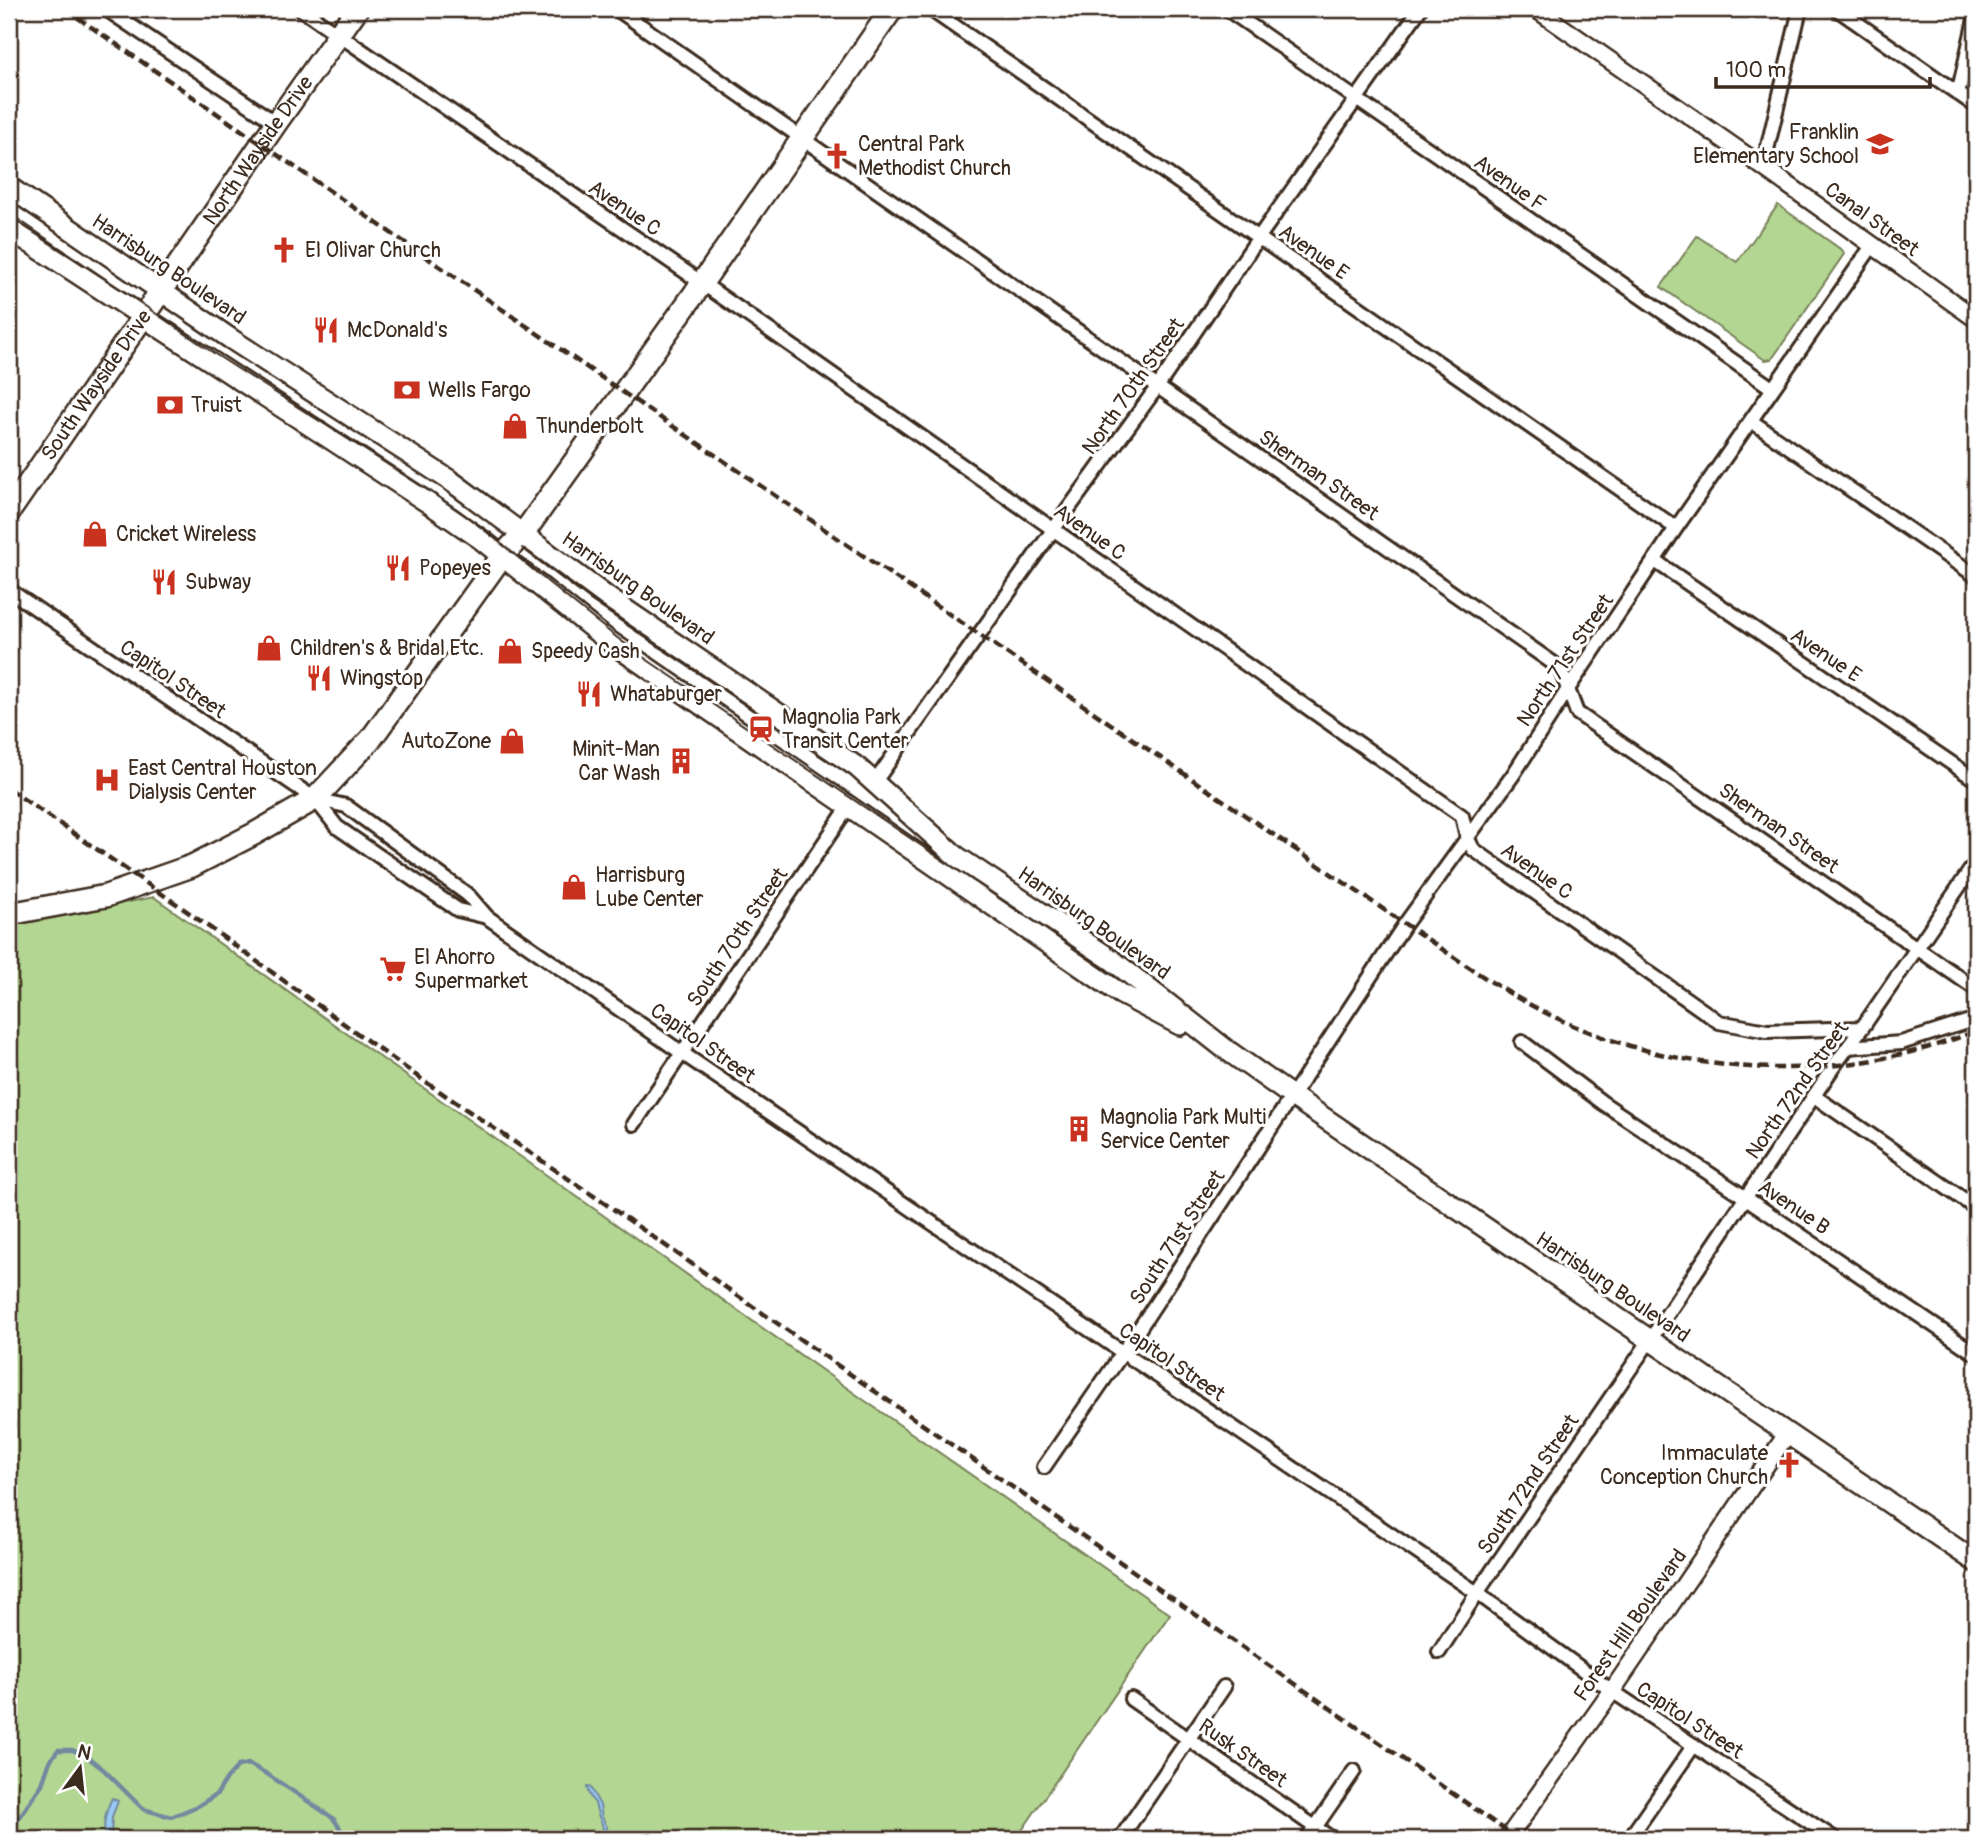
<svg xmlns="http://www.w3.org/2000/svg" width="1985" height="1848" viewBox="0 0 1985 1848" font-family="Pangolin,sans-serif">
	<style>
		.green { fill: #b3d792; stroke: #778058; stroke-width: 2 }
		.water { fill: #99c9f5; stroke: #73899f; stroke-width: 2 }
		.lines { fill: none; stroke-linecap: round; stroke-linejoin: round }
		.stream { stroke: #73899f; stroke-width: 4.5 }
		.minor-casing { stroke: #3b2a1e; stroke-width: 18 }
		.tertiary-casing { stroke: #3b2a1e; stroke-width: 21 }
		.secondary-casing { stroke: #3b2a1e; stroke-width: 24 }
		.primary-casing { stroke: #3b2a1e; stroke-width: 26 }
		.minor { stroke: #fff; stroke-width: 12 }
		.tertiary { stroke: #fff; stroke-width: 16 }
		.secondary { stroke: #fff; stroke-width: 19 }
		.primary { stroke: #fff; stroke-width: 21 }
		.tram { stroke: #3b2a1e; stroke-width: 2 }
		.rail { stroke: #3b2a1e; stroke-width: 4.5; stroke-dasharray: 10 5; stroke-linecap: butt }
		.labels { text-anchor: middle; stroke-width: 6; stroke-linejoin: round; paint-order: stroke }
		.poi-label { font-size: 21px; fill: #3b2a1e; stroke: #fff; text-anchor: start }
		.street-label { font-size: 21px; fill: #3b2a1e; stroke: #fff }
	</style>
	<rect width="100%" height="100%" fill="#fff"/>
	<filter id="ink" filterUnits="userSpaceOnUse"><feTurbulence type="fractalNoise" baseFrequency=".0143" numOctaves="2"/><feDisplacementMap in="SourceGraphic" scale="14" xChannelSelector="R" yChannelSelector="G"/><feConvolveMatrix kernelMatrix="1 2 1 2 8 2 1 2 1" color-interpolation-filters="sRGB"/></filter>
	<g filter="url(#ink)">
		<!-- green -->
		<path class="green" d="M1778 205 1843 251 1844 254 1772 359 1765 360 1661 287 1697 236 1737 262Z
			M154 897 864 1400 1170 1614 1016 1839H9V925Z"/>
		<!-- water -->
		<path class="water" d="M590 1787 600 1805 602 1817 607 1827V1837L611 1839H604C602 1833 604 1829 602 1824 598 1816 597 1811 595 1803 591 1799 588 1794 587 1787Z
			M112 1798 118 1801 112 1817 111 1839H105C103 1823 105 1812 112 1798Z"/>
		<g class="lines">
			<!-- stream -->
			<path class="stream" d="M9 1833 42 1784 50 1761 58 1750H72L85 1755 104 1770 143 1809 171 1817 198 1806 217 1794 227 1778 238 1766 249 1764 267 1774 333 1818 347 1839"/>
			<!-- minor casing -->
			<g class="minor-casing">
				<path id="minor" d="M106 9 276 123
					M301 9 702 283 1462 816 1467 837 1473 849 1719 1022 1767 1031 1862 1028
					M617 9 1560 668 1577 713 1976 989
					M930 9 1676 528
					M1227 9 1772 388
					M1837 9 1976 106
					M1958 94 1976 15
					M1763 167 1800 9
					M1751 421 1976 576
					M1655 561 1976 780
					M9 590 315 799 337 827 376 854 458 910 487 917
					M874 783 1053 530 1158 386 1259 237 1420 9
					M315 799 346 806 468 895 487 917 682 1053 1477 1593 1612 1691 1835 1839
					M1522 1042 1603 1103 1746 1198 1976 1354
					M1848 1047 1901 1043 1976 1019
					M1814 1096 1976 1208
					M634 1124 849 806
					M1044 1467 1139 1329 1405 924 1513 775 1568 689 1676 528 1872 246
					M1439 1652 1477 1593 1650 1340 1834 1066 1862 1028 1976 862
					M1131 1699 1332 1839
					M1120 1839 1224 1687
					M1307 1839 1354 1771
					M1629 1839 1694 1745"/>
			</g>
			<!-- tertiary casing -->
			<g class="tertiary-casing">
				<path id="tertiary" d="M1536 9 1763 167 1976 319
					M1507 1839 1612 1691 1787 1434"/>
			</g>
			<!-- secondary casing -->
			<g class="secondary-casing">
				<path id="secondary" d="M9 187 231 339 451 481 607 597 857 767 956 856 1112 960 1224 1048 1292 1096 1976 1562
					M9 229 427 502 482 540 606 639 1121 994 1180 1025"/>
			</g>
			<!-- primary casing -->
			<g class="primary-casing">
				<g id="primary">
					<path id="s1" d="M9 512 276 123 357 9"/>
					<path d="M9 914 106 896 192 866 254 834 315 799 371 739 502 556 523 534 702 283 892 9"/>
				</g>
			</g>
			<!-- minor -->
			<use href="#minor" class="minor"/>
			<!-- tertiary -->
			<use href="#tertiary" class="tertiary"/>
			<!-- secondary -->
			<use href="#secondary" class="secondary"/>
			<!-- primary -->
			<use href="#primary" class="primary"/>
			<!-- tram -->
			<path class="tram" d="M9 213 218 356 457 509C520 556 579 611 643 657L1025 916
				M522 548 590 600 826 760"/>
			<!-- rail -->
			<path class="rail" d="M65 9 624 393 1405 924C1449 953 1493 986 1540 1010 1676 1079 1835 1087 1976 1031
				M9 789 181 907 414 1074 613 1209 1518 1839"/>
		</g>
	</g>
	<!-- icons -->
	<defs>
		<g id="school-bare" transform="scale(2.1)"><path d="M0-5L7-2L0 1L-7-2ZM-4 1L0 2.5L4 1V4Q0 6-4 4Z" fill="#c8321e" stroke="#fff" stroke-width="2.5" paint-order="stroke"/></g>
		<g id="church-bare" transform="scale(2.1)"><path d="M-1.2-6h2.4v3.5h3.3v2.4h-3.3V6h-2.4V-.1h-3.3v-2.4h3.3Z" fill="#c8321e" stroke="#fff" stroke-width="2.5" paint-order="stroke"/></g>
		<g id="restaurant-bare" transform="scale(2.1)"><path d="M-5-6h1v4h1v-4h1v4h1v-4h1v5L-1.5 .5V6h-2V.5L-5-1ZM5-6V6H3V1.5H1.5Q1.5-4 5-6Z" fill="#c8321e" stroke="#fff" stroke-width="2.5" paint-order="stroke"/></g>
		<g id="bank-bare" transform="scale(2.1)"><path d="M-6-4H6V4H-6ZM0-2.3a2.3 2.3 0 1 0 0 4.6a2.3 2.3 0 1 0 0-4.6Z" fill="#c8321e" stroke="#fff" stroke-width="2.5" paint-order="stroke"/></g>
		<g id="shop-bare" transform="scale(2.1)"><path d="M-5-2.5h2.3a2.7 3.5 0 0 1 5.4 0H5L5.5 6h-11ZM-1.5-2.5h3a1.5 2.3 0 0 0-3 0Z" fill="#c8321e" stroke="#fff" stroke-width="2.5" paint-order="stroke"/></g>
		<g id="station-bare" transform="scale(2.1)"><path d="M-3-6H3Q5-6 5-4V2Q5 4 3 4L4.5 6H3L1.5 4h-3L-3 6H-4.5L-3 4Q-5 4-5 2V-4Q-5-6-3-6ZM-3.5-4v3h7v-3ZM-3.5 1v1.5H-2V1ZM2 1v1.5H3.5V1Z" fill="#c8321e" stroke="#fff" stroke-width="2.5" paint-order="stroke"/></g>
		<g id="building-bare" transform="scale(2.1)"><path d="M-4-6H4V6H1V3H-1V6H-4ZM-2.5-4.3h1.7v1.8h-1.7ZM.8-4.3h1.7v1.8H.8ZM-2.5-1h1.7V.8h-1.7ZM.8-1h1.7V.8H.8Z" fill="#c8321e" stroke="#fff" stroke-width="2.5" paint-order="stroke"/></g>
		<g id="hospital-bare" transform="scale(2.1)"><path d="M-5-5h3v3.5h4V-5h3V5h-3V1.5h-4V5h-3Z" fill="#c8321e" stroke="#fff" stroke-width="2.5" paint-order="stroke"/></g>
		<g id="supermarket-bare" transform="scale(2.1)"><path d="M-6-5.5h2.5l.6 2H6L4.5 2H-2.5L-4.4-4H-6ZM-1.5 3.2a1.3 1.3 0 1 0 .1 0ZM3 3.2a1.3 1.3 0 1 0 .1 0Z" fill="#c8321e" stroke="#fff" stroke-width="2.5" paint-order="stroke"/></g>
	</defs>
	<g fill-rule="evenodd">
		<use href="#school-bare" x="1880" y="144"/>
		<use href="#church-bare" x="837" y="156"/>
		<use href="#church-bare" x="284" y="250"/>
		<use href="#restaurant-bare" x="326" y="330"/>
		<use href="#bank-bare" x="407" y="390"/>
		<use href="#bank-bare" x="170" y="405"/>
		<use href="#shop-bare" x="515" y="426"/>
		<use href="#shop-bare" x="95" y="534"/>
		<use href="#restaurant-bare" x="398" y="568"/>
		<use href="#restaurant-bare" x="164" y="582"/>
		<use href="#shop-bare" x="269" y="648"/>
		<use href="#shop-bare" x="510" y="651"/>
		<use href="#restaurant-bare" x="319" y="678"/>
		<use href="#restaurant-bare" x="589" y="694"/>
		<use href="#station-bare" x="761" y="729"/>
		<use href="#shop-bare" x="512" y="741"/>
		<use href="#building-bare" x="681" y="761"/>
		<use href="#hospital-bare" x="107" y="780"/>
		<use href="#shop-bare" x="574" y="887"/>
		<use href="#supermarket-bare" x="393" y="969"/>
		<use href="#building-bare" x="1079" y="1129"/>
		<use href="#church-bare" x="1789" y="1465"/>
	</g>
	<g class="labels">
		<!-- poi labels -->
		<g class="poi-label">
			<text x="1859" y="139" text-anchor="end">Franklin<tspan x="1859" dy="24">Elementary School</tspan></text>
			<text x="858" y="151">Central Park<tspan x="858" dy="24">Methodist Church</tspan></text>
			<text x="305" y="257">El Olivar Church</text>
			<text x="347" y="337">McDonald's</text>
			<text x="428" y="397">Wells Fargo</text>
			<text x="191" y="412">Truist</text>
			<text x="536" y="433">Thunderbolt</text>
			<text x="116" y="541">Cricket Wireless</text>
			<text x="419" y="575">Popeyes</text>
			<text x="185" y="589">Subway</text>
			<text x="290" y="655">Children's &amp; Bridal Etc.</text>
			<text x="531" y="658">Speedy Cash</text>
			<text x="340" y="685">Wingstop</text>
			<text x="610" y="701">Whataburger</text>
			<text x="782" y="724">Magnolia Park<tspan x="782" dy="24">Transit Center</tspan></text>
			<text x="491" y="748" text-anchor="end">AutoZone</text>
			<text x="660" y="756" text-anchor="end">Minit-Man<tspan x="660" dy="24">Car Wash</tspan></text>
			<text x="128" y="775">East Central Houston<tspan x="128" dy="24">Dialysis Center</tspan></text>
			<text x="595" y="882">Harrisburg<tspan x="595" dy="24">Lube Center</tspan></text>
			<text x="414" y="964">El Ahorro<tspan x="414" dy="24">Supermarket</tspan></text>
			<text x="1100" y="1124">Magnolia Park Multi<tspan x="1100" dy="24">Service Center</tspan></text>
			<text x="1768" y="1460" text-anchor="end">Immaculate<tspan x="1768" dy="24">Conception Church</tspan></text>
		</g>
		<!-- street labels -->
		<g class="street-label">
			<text dy="7" stroke="none"><textPath href="#s1" startOffset="439">North Wayside Drive</textPath></text>
			<text transform="translate(1510 183) rotate(35)" y="7">Avenue F</text>
			<text transform="translate(625 208) rotate(34)" y="7">Avenue C</text>
			<text transform="translate(1872 219) rotate(36)" y="7">Canal Street</text>
			<text transform="translate(1314 252) rotate(35)" y="7">Avenue E</text>
			<text transform="translate(169 269) rotate(34)" y="7">Harrisburg Boulevard</text>
			<text dy="7" stroke="none"><textPath href="#s1" startOffset="154">South Wayside Drive</textPath></text>
			<text transform="translate(1133 386) rotate(-55)" y="7">North 70th Street</text>
			<text transform="translate(1319 475) rotate(35)" y="7">Sherman Street</text>
			<text transform="translate(1090 532) rotate(35)" y="7">Avenue C</text>
			<text transform="translate(638 588) rotate(35)" y="7">Harrisburg Boulevard</text>
			<text transform="translate(1826 655) rotate(34)" y="7">Avenue E</text>
			<text transform="translate(1565 660) rotate(-56)" y="7">North 71st Street</text>
			<text transform="translate(173 679) rotate(34)" y="7">Capitol Street</text>
			<text transform="translate(1779 828) rotate(35)" y="7">Sherman Street</text>
			<text transform="translate(1537 871) rotate(35)" y="7">Avenue C</text>
			<text transform="translate(1094 923) rotate(35)" y="7">Harrisburg Boulevard</text>
			<text transform="translate(737 937) rotate(-56)" y="7">South 70th Street</text>
			<text transform="translate(703 1043) rotate(35)" y="7">Capitol Street</text>
			<text transform="translate(1797 1090) rotate(-55)" y="7">North 72nd Street</text>
			<text transform="translate(1794 1207) rotate(34)" y="7">Avenue B</text>
			<text transform="translate(1177 1237) rotate(-57)" y="7">South 71st Street</text>
			<text transform="translate(1613 1287) rotate(34)" y="7">Harrisburg Boulevard</text>
			<text transform="translate(1172 1362) rotate(34)" y="7">Capitol Street</text>
			<text transform="translate(1528 1484) rotate(-56)" y="7">South 72nd Street</text>
			<text transform="translate(1630 1625) rotate(-55)" y="7">Forest Hill Boulevard</text>
			<text transform="translate(1690 1720) rotate(33)" y="7">Capitol Street</text>
			<text transform="translate(1243 1753) rotate(35)" y="7">Rusk Street</text>
		</g>
	</g>
	<!-- margin -->
	<rect width="1985" height="1848" fill="none" stroke="#fff" stroke-width="35"/>
	<rect x="18" y="18" width="1950" height="1813" fill="none" stroke="#3b2a1e" stroke-width="2.5" filter="url(#ink)"/>
	<!-- north arrow -->
	<g transform="translate(80 1768) rotate(15)" stroke="#ffffff" stroke-width="5" paint-order="stroke">
	<path d="M0-5L12 26L0 18L-12 26Z" fill="#3b2a1e"/>
	<text y="-10" font-size="19" font-weight="bold" text-anchor="middle" fill="#3b2a1e">N</text>
	</g>
	<!-- scale -->
	<path d="M1716 77v10h214v-10" fill="none" stroke="#3b2a1e" stroke-width="3.5"/>
	<text x="1726" y="77" font-size="21" fill="#3b2a1e" stroke="#ffffff" stroke-width="5" paint-order="stroke">100 m</text>
</svg>
